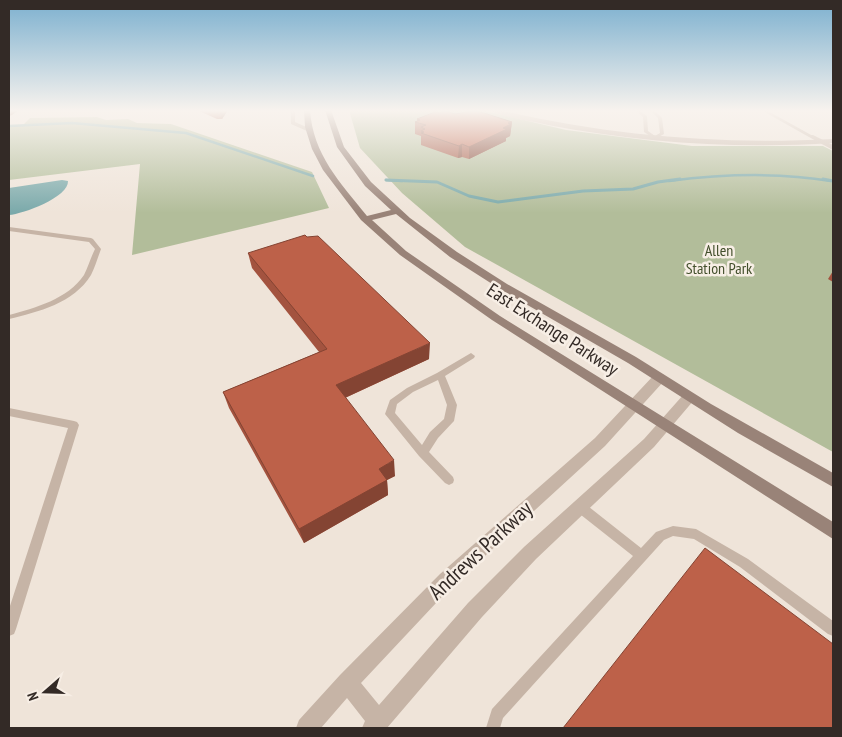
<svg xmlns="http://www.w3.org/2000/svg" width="842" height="737" viewBox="0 0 842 737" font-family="'PT Sans Narrow',sans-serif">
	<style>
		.green { fill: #b2bd9a }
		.water { fill: #7aa9aa }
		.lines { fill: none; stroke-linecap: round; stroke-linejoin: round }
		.stream-far1 { stroke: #7aa9aa; stroke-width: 2.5 }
		.stream { stroke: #7aa9aa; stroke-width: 3 }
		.service { fill: #c6b4a6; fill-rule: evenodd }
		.minor { fill: #c6b4a6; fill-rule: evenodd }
		.tertiary { fill: #c6b4a6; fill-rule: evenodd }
		.secondary { fill: #998378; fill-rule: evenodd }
		.wall { fill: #a3533f }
		.shaded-wall { fill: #844433 }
		.building { fill: #bd6149; stroke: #844433 }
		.labels { text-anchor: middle; stroke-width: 5; stroke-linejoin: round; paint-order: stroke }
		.far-park-label { font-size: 16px; fill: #434f2c; stroke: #f7eee5 }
		.street-label { font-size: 19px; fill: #332a26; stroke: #f7eee5 }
		.near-street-label { font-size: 22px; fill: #332a26; stroke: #f7eee5 }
	</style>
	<rect width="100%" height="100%" fill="#efe4d9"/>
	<!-- green -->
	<path class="green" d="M349 110H481L566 130 692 146H823L833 151V452L465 247 402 193 360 148Z
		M97 117 106 120 128 119 137 123 171 124 312 172 329 208 132 255 140 164 9 180V126H22L30 118Z"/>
	<!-- water -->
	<path class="water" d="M62 180 68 181C69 197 23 214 9 215V188Z"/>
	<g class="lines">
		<!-- stream-far1 -->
		<path class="stream-far1" d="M9 126 72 123 186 133 313 176
			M386 180 402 181
			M669 181C723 174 777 172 831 181"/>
		<!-- stream -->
		<path class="stream" d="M823 179 833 181
			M386 180 437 182 469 196 498 202 583 191 633 189 658 182 680 179"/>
		<!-- service -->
		<path class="service" d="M291 110H295V122L311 129V131H307L291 124Z
			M635 110H639L647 116 648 131 655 136 660 133 658 118 650 110H654L662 118 664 134 655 139 644 132 643 117Z
			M761 110H766L813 136 809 137Z
			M9 227 91 238 93 239 101 249C98 257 95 267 91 275 74 303 38 312 9 319V315C35 308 68 299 84 275 88 267 91 257 95 249L89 242 9 231Z
			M471 353 475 356 474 358 445 376 457 405 454 421 438 438 429 452 453 477 454 480 453 483 449 485 445 483 419 456 385 414 390 400 407 388 437 373ZM438 380 447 405 444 419 430 432 422 445 395 413 397 404 413 392Z
			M9 408 74 421 77 422 79 425 16 629 14 634 9 636V609L68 428 9 416Z
			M580 502 584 503 641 548 656 532 673 526 696 529 748 559 833 621V636L828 634 740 567 694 539 673 536 664 540 503 718 500 728H486L492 709 633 556 576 511 574 507 576 503Z"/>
		<!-- minor -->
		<path class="minor" d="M809 135H813L833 145V150L809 137Z"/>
		<!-- tertiary -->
		<path class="tertiary" d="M489 110H499C609 136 720 145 833 139V143C737 149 642 143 548 125 532 121 503 118 489 110Z
			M659 373 664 375 665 378 664 381 605 446 452 586 361 683 379 705 468 603 524 547 644 439 684 394H694L696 397 694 400 654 447 536 559 482 617 387 728H362L365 721 347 698 321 728H296L299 720 340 675 440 574 595 438 654 375Z"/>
		<!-- secondary -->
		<path class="secondary" d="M304 110H310C313 155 340 182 367 216L391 210 365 186 337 147 325 110H331L344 147 371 182 410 218 457 252 507 284 636 357 711 404 833 473V487L738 433 628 363 500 289 450 257 396 214 372 220 406 251 500 316 833 522V539L492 320 400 255 361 220 323 170 312 149 305 127Z"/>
	</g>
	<!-- wall -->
	<path class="wall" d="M197 110H228L222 119H217Z
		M440 113 455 114 512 122 510 136 506 138V141L469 159 462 157 458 158 421 145V136L415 134V122H417V119Z
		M248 253 429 359 345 398 395 476 387 480 388 495 304 543 229 408 223 392 319 352 252 268Z
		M833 271V282L828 279Z"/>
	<!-- shaded-wall -->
	<path class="shaded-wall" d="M9 110H19L12 115 9 116Z
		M219 110H228L222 119Z
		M512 122 510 136 506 138V141L469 159V147Z
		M462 144V157L458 158 459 146Z
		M430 343 429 359 338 401 336 385Z
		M394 460 395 476 387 480 388 495 304 543 299 529 379 469Z"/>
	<!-- building -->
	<path class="building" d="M445 111 455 114 474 111 484 113 512 122 508 123 511 124 503 128 507 129 469 147 462 144 459 146 421 133 424 132 421 131 425 129 421 127 426 125 415 122 420 120 417 119 435 112 440 113Z
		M305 235 307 237 318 236 430 343 336 385 394 460 379 469 387 480 299 529 223 392 327 349 248 253Z
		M705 548 833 644V728H563Z"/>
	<!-- sky -->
	<linearGradient id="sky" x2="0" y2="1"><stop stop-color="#7cb0cf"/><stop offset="0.52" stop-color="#f8f3ee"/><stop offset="1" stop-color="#f8f3ee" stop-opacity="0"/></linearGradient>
	<rect width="842" height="213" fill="url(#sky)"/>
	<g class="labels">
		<!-- far-park labels -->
		<g class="far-park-label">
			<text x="719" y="256">Allen<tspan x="719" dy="18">Station Park</tspan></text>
		</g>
		<!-- street labels -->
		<g class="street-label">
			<text transform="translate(553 329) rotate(33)" y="7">East Exchange Parkway</text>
		</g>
		<!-- near-street labels -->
		<g class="near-street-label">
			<text transform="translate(480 550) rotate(-43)" y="8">Andrews Parkway</text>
		</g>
	</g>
	<!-- border -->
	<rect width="842" height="737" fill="none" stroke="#332a26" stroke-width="20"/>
	<!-- north arrow -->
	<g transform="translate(45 692) rotate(250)" stroke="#f7eee5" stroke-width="4" paint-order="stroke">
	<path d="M0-4L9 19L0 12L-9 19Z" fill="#332a26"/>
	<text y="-8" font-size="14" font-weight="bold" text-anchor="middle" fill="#332a26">N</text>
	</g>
</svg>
